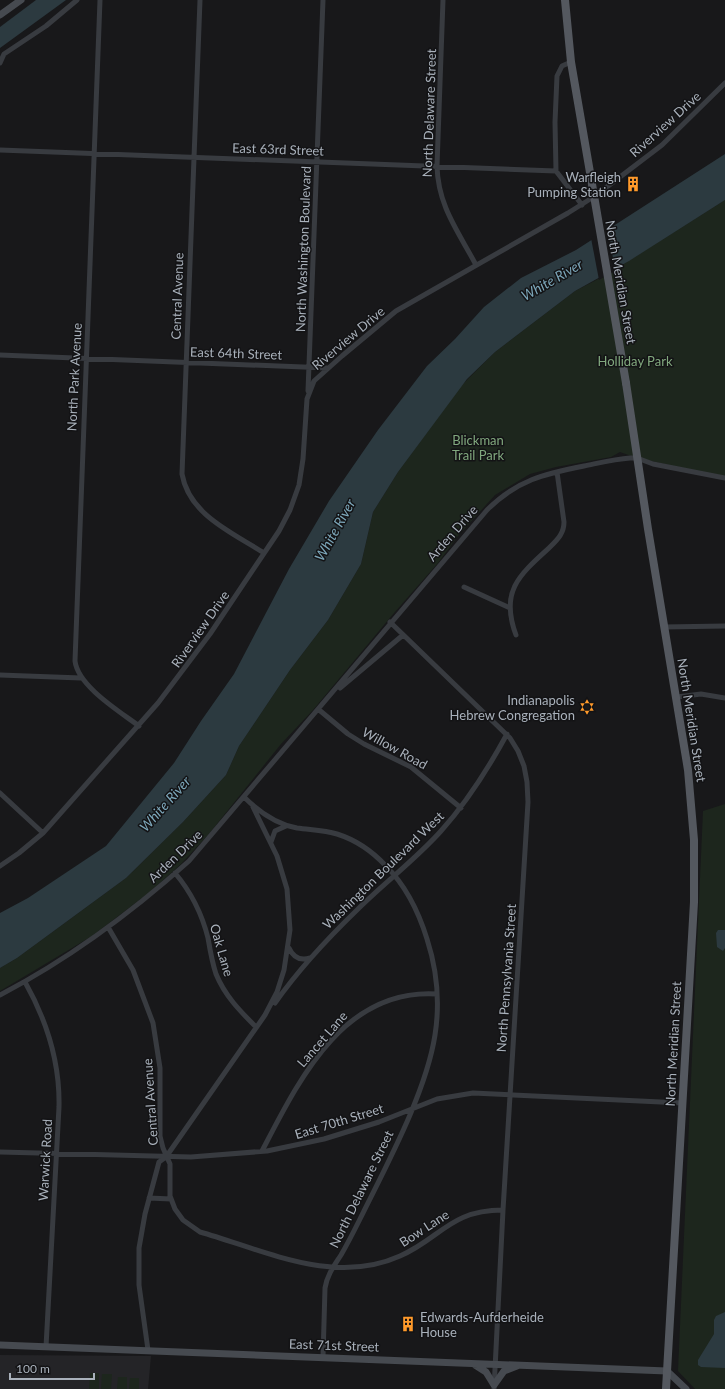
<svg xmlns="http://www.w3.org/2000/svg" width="725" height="1389" viewBox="0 0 725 1389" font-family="Lato,sans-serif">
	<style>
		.built { fill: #242427 }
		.green { fill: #1d261d }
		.water { fill: #2c3a40 }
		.pier { fill: #18181a }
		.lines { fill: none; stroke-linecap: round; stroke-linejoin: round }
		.street { stroke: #383b40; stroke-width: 5 }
		.secondary { stroke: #464a50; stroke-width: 7 }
		.primary { stroke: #54585f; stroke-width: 8 }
		.primary-bridge { stroke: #54585f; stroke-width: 8 }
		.labels { text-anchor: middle; stroke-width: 3; stroke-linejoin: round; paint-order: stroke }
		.street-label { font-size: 13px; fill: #a9b1bb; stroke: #131315 }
		.poi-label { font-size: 13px; fill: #a9b1bb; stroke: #131315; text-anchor: end }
		.park-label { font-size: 13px; fill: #81a87e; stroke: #131315 }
		.water-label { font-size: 14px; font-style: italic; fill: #7ca6b9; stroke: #131315 }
	</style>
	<rect width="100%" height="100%" fill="#18181a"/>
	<!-- built -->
	<path class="built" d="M0 1355 151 1356 148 1389H0Z"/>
	<!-- green -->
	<path class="green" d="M725 200V477L637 458 620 452 611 457 556 467 530 474 495 495 458 536 438 563 394 613 313 710 281 744 208 835 181 864 150 892 92 936 0 991V968L17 958 126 878 183 822 226 775 239 746 290 670 328 620 361 564 373 512 398 472 460 387 495 352 575 291 606 275Z
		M725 804V1389H695L678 1371 703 811Z
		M90 1373H99V1389H89Z
		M102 1374H112L111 1389H101Z
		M118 1377H127V1389H117Z
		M130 1378H139V1389H129Z"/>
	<!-- water -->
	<path class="water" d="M36 0H66L0 48V27Z
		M725 154V200L629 261 575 291 495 352 467 379 398 472 373 512 361 564 328 620 290 670 239 746 226 775 183 822 126 878 17 958 0 968V913L28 898 106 846 174 763 201 721 234 674 289 569 329 501 378 430 427 366 455 339 484 307 521 278 576 250Z
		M718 930H725V948L723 951 717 947 716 933Z
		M725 1312V1368L701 1367 698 1365V1360L714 1334V1320L716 1316Z"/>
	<!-- pier -->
	<path class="pier" d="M608 227 615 271 599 280 591 238Z"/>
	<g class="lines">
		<!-- street -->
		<path class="street" d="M100 0 75 661C78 686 119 711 139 726
			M200 0 182 474C189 515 233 533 264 553
			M443 0 437 166C438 206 458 231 476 265
			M571 62 562 66 557 76 555 122 556 171 582 205
			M0 63 4 54 46 26 77 0
			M0 150 556 171
			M0 355 328 368
			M308 391 323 0
			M464 587 510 608
			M390 622 510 738 518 751 524 766 527 782 528 802 503 1210 494 1389
			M664 627 725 626
			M516 635C500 592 518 576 549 548 557 540 564 534 564 522L557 472
			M0 675 81 678
			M340 688 403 635
			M677 697 701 694 725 698
			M318 709 348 734 364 744 411 767 461 808
			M0 793 43 833
			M244 797C259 812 276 824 297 828 311 830 324 830 337 834 356 840 373 852 386 866 406 886 419 913 427 939 437 970 440 1003 435 1035 426 1093 386 1166 360 1219 354 1231 348 1243 341 1255 334 1266 327 1275 325 1288L323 1357
			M271 842 275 831 286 826
			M0 866 19 853 43 833 158 703 210 634 279 531 290 510 299 485 303 459 307 399 314 381 342 356 396 311 568 213 595 196 662 145 725 83
			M175 873C191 892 202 914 208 938 210 950 212 962 216 974 225 996 240 1011 256 1027
			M108 927 133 970 153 1023 160 1068V1136L163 1148 170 1164V1196L175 1209 183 1220 200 1232C264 1250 334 1286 400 1256 441 1238 450 1210 503 1210
			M289 948C293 957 300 961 310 958
			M25 982C47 1021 60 1061 59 1107L46 1347
			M0 995C69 959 131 913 189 861L487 510C517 480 544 474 584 466 599 463 615 459 630 458H637L653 464 725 478
			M275 1003C299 969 327 939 357 910 384 883 415 860 441 831 467 802 488 769 507 734
			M262 1151C299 1080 343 988 437 994
			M0 1152 191 1157 267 1151 324 1139 379 1122 437 1099 473 1093 682 1103
			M149 1198 171 1199
			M148 1350 139 1285V1248L145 1214 159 1162 166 1157 265 1015 277 992 284 970 290 930 287 889 277 856 253 807"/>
		<!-- secondary -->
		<path class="secondary" d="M0 15 21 0
			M0 1345 667 1371 686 1389
			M475 1365 486 1372 494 1385 504 1371 517 1366"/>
		<!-- primary -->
		<path class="primary" d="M565 0 571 62 592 184
			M626 383 648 529 688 770 694 840V902L666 1389"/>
		<!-- primary-bridge -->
		<path class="primary-bridge" d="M592 184 626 383"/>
	</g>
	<!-- icons -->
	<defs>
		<g id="building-bare" transform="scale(1.2)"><path d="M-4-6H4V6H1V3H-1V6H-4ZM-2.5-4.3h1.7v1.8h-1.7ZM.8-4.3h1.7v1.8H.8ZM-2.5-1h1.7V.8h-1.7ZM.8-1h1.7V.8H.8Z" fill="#ff9a2b" stroke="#131315" stroke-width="2.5" paint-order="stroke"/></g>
		<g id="synagogue-bare" transform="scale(1.2)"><path d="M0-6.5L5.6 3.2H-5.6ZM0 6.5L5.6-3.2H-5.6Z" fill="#ff9a2b" stroke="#131315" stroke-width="2.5" paint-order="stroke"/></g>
	</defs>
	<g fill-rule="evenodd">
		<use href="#building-bare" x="633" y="184"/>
		<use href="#synagogue-bare" x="587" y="707"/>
		<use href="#building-bare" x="408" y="1324"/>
	</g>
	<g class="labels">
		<!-- street labels -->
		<g class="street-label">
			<text transform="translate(429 113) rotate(-88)" y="5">North Delaware Street</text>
			<text transform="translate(665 124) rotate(-42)" y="5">Riverview Drive</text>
			<text transform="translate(278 149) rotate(2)" y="5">East 63rd Street</text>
			<text transform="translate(303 249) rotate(-88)" y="5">North Washington Boulevard</text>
			<text transform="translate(621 282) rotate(80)" y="5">North Meridian Street</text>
			<text transform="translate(177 296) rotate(-88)" y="5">Central Avenue</text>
			<text transform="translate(348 338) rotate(-40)" y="5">Riverview Drive</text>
			<text transform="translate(236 353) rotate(2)" y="5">East 64th Street</text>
			<text transform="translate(74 377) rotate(-87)" y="5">North Park Avenue</text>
			<text transform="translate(452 533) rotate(-49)" y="5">Arden Drive</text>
			<text transform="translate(200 629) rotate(-55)" y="5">Riverview Drive</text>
			<text transform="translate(692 720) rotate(81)" y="5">North Meridian Street</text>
			<text transform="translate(395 748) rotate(29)" y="5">Willow Road</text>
			<text transform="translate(175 856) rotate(-44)" y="5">Arden Drive</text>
			<text transform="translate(383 870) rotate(-44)" y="5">Washington Boulevard West</text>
			<text transform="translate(222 950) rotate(74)" y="5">Oak Lane</text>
			<text transform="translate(506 978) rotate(-86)" y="5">North Pennsylvania Street</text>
			<text transform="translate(322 1039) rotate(-49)" y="5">Lancet Lane</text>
			<text transform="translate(673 1044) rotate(-87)" y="5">North Meridian Street</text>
			<text transform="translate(150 1102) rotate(-94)" y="5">Central Avenue</text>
			<text transform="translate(339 1121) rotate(-17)" y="5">East 70th Street</text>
			<text transform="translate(45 1160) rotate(-87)" y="5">Warwick Road</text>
			<text transform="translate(361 1189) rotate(-64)" y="5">North Delaware Street</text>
			<text transform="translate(424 1228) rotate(-33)" y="5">Bow Lane</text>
			<text transform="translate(334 1345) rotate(2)" y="5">East 71st Street</text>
		</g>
		<!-- poi labels -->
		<g class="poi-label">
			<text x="621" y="182">Warfleigh<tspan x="621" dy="15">Pumping Station</tspan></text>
			<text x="575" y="705">Indianapolis<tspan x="575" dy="15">Hebrew Congregation</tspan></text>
			<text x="420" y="1322" text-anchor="start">Edwards-Aufderheide<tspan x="420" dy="15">House</tspan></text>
		</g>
		<!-- park labels -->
		<g class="park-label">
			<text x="635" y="366">Holliday Park</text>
			<text x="478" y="445">Blickman<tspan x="478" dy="15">Trail Park</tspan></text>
		</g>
		<!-- water labels -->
		<g class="water-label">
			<text transform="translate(552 280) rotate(-30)" y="5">White River</text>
			<text transform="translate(335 530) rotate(-61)" y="5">White River</text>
			<text transform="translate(165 804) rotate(-48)" y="5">White River</text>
		</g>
	</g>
	<!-- scale -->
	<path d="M10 1373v6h84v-6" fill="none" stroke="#a9b1bb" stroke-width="2"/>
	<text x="16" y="1373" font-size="12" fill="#a9b1bb" stroke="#131315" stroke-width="3" paint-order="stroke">100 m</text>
</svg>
